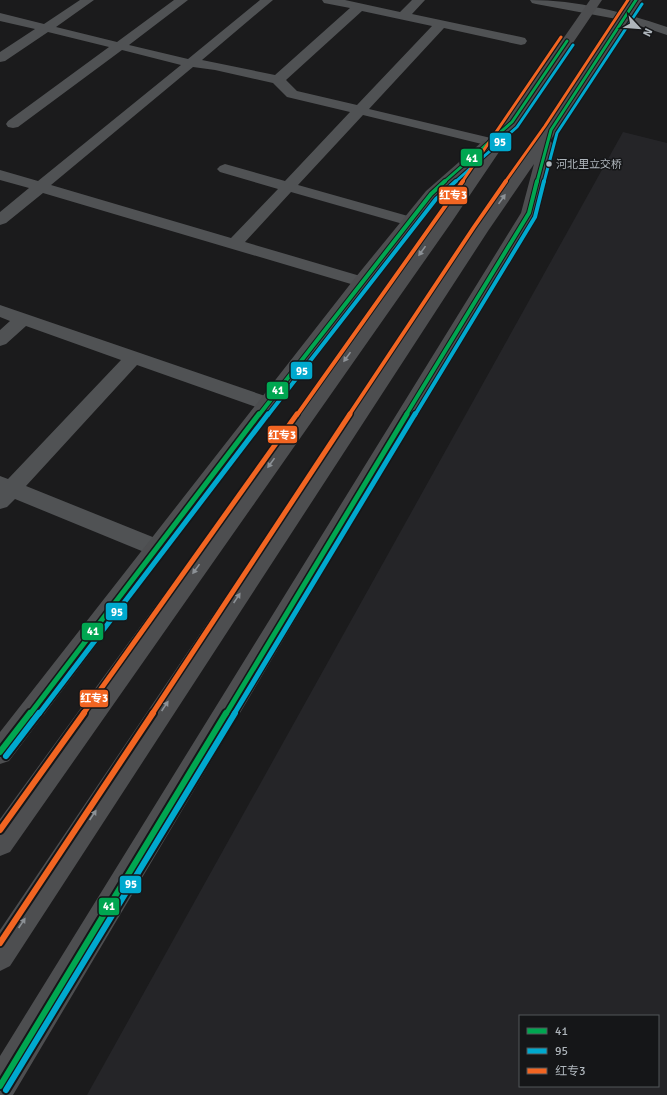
<svg xmlns="http://www.w3.org/2000/svg" width="667" height="1095" viewBox="0 0 667 1095" font-family="Signika,'Noto Sans SC',sans-serif">
	<style>
		.built { fill: #252528; fill-rule: evenodd }
		.lines { fill: none; stroke-linecap: round; stroke-linejoin: round }
		.minor { fill: #505254; fill-rule: evenodd }
		.major { fill: #4d4e50; fill-rule: evenodd }
		.bus-1-far3-casing { stroke: #151618; stroke-width: 5 }
		.bus-1-far2-casing { stroke: #151618; stroke-width: 6 }
		.bus-1-far1-casing { stroke: #151618; stroke-width: 8 }
		.bus-1-casing { stroke: #151618; stroke-width: 10 }
		.bus-2-far3-casing { stroke: #151618; stroke-width: 5 }
		.bus-2-far2-casing { stroke: #151618; stroke-width: 6 }
		.bus-2-far1-casing { stroke: #151618; stroke-width: 8 }
		.bus-2-casing { stroke: #151618; stroke-width: 10 }
		.bus-3-far3-casing { stroke: #151618; stroke-width: 5 }
		.bus-3-far2-casing { stroke: #151618; stroke-width: 6 }
		.bus-3-far1-casing { stroke: #151618; stroke-width: 8 }
		.bus-3-casing { stroke: #151618; stroke-width: 10 }
		.bus-1-far3 { stroke: #00a651; stroke-width: 3 }
		.bus-1-far2 { stroke: #00a651; stroke-width: 4 }
		.bus-1-far1 { stroke: #00a651; stroke-width: 5 }
		.bus-1 { stroke: #00a651; stroke-width: 6 }
		.bus-2-far3 { stroke: #00a9ce; stroke-width: 3 }
		.bus-2-far2 { stroke: #00a9ce; stroke-width: 4 }
		.bus-2-far1 { stroke: #00a9ce; stroke-width: 5 }
		.bus-2 { stroke: #00a9ce; stroke-width: 6 }
		.bus-3-far3 { stroke: #f26522; stroke-width: 3 }
		.bus-3-far2 { stroke: #f26522; stroke-width: 4 }
		.bus-3-far1 { stroke: #f26522; stroke-width: 5 }
		.bus-3 { stroke: #f26522; stroke-width: 6 }
		.oneway { fill: #8c9196 }
		.bus-dot { fill: #aeb5bb; stroke: #151618; stroke-width: 1.5 }
		.labels { text-anchor: middle; stroke-width: 3; stroke-linejoin: round; paint-order: stroke }
		.far-bus-label { font-size: 11px; fill: #aeb5bb; stroke: #151618; text-anchor: start }
		.line-badge { stroke: #151618; stroke-width: 1.5 }
		.badge-label { font-size: 11px; text-anchor: middle; font-weight: bold; fill: #fff }
	</style>
	<rect width="100%" height="100%" fill="#1b1b1c"/>
	<!-- built -->
	<path class="built" d="M623 132 667 143V1095H87ZM520 1016H658V1086H520Z"/>
	<g class="lines">
		<!-- minor -->
		<path class="minor" d="M80 0H94L56 27 117 42 174 0H188L129 45 188 59 260 0H273L202 60 275 75 350 8 324 3 322 0H345L400 12 412 0H425L412 14 521 37 525 38 527 41 525 44 521 45 444 28 369 109 495 139 497 142 495 145 490 146 363 115 298 185 415 218 417 221 415 224 409 226 403 224 291 192 245 242 367 278 370 282 367 286 361 287 43 193 6 223 0 225V212L29 188 0 180V170L38 181 181 65 122 50 18 127 13 128 8 127 6 124 8 121 109 47 48 32 5 61 0 62V52L35 29 0 21V13L44 24ZM362 11 432 26 357 105 297 91 286 80ZM193 67 215 70 273 83 287 97 350 112 285 181 225 164 220 166 217 169 220 172 278 189 231 238 51 185Z
			M530 0C577 0 623 12 667 27V35L622 20 536 4 532 3Z
			M0 305 274 399 277 404 274 409 267 411 137 365 26 486 165 542 168 548 165 554 157 557 149 554 15 499 7 507 0 509V476L8 479 121 360 26 326 6 344 0 346V330L10 321 0 317Z"/>
		<!-- major -->
		<path class="major" d="M590 0H602L451 223 10 852 0 856V819L439 217 479 160 436 197 367 286 9 761 0 764V732L355 278 426 191 483 141H492Z
			M630 0H642L550 141 554 145 537 213 13 1095H0V1056L521 213 534 164 488 231 10 966 0 971V930L472 231 545 129Z"/>
		<!-- bus-1-far3 casing -->
		<g class="bus-1-far3-casing">
			<path id="bus-1-far3" d="M444 182 512 122 567 41
				M537 182 551 130 636 0"/>
		</g>
		<!-- bus-1-far2 casing -->
		<g class="bus-1-far2-casing">
			<path id="bus-1-far2" d="M259 415 431 194 445 181
				M406 415 529 213 537 181"/>
		</g>
		<!-- bus-1-far1 casing -->
		<g class="bus-1-far1-casing">
			<path id="bus-1-far1" d="M30 714 259 414
				M226 714 407 414"/>
		</g>
		<!-- bus-1 casing -->
		<g class="bus-1-casing">
			<path id="bus-1" d="M0 752 30 713
				M0 1086 226 713"/>
		</g>
		<!-- bus-2-far3 casing -->
		<g class="bus-2-far3-casing">
			<path id="bus-2-far3" d="M455 182 517 127 573 45
				M544 182 557 133 642 4"/>
		</g>
		<!-- bus-2-far2 casing -->
		<g class="bus-2-far2-casing">
			<path id="bus-2-far2" d="M268 415 436 199 456 181
				M415 415 535 217 544 181"/>
		</g>
		<!-- bus-2-far1 casing -->
		<g class="bus-2-far1-casing">
			<path id="bus-2-far1" d="M39 714 268 414
				M234 714 415 414"/>
		</g>
		<!-- bus-2 casing -->
		<g class="bus-2-casing">
			<path id="bus-2" d="M6 756 39 713
				M6 1090 235 713"/>
		</g>
		<!-- bus-3-far3 casing -->
		<g class="bus-3-far3-casing">
			<path id="bus-3-far3" d="M462 182 561 37
				M505 182 545 126 628 0"/>
		</g>
		<!-- bus-3-far2 casing -->
		<g class="bus-3-far2-casing">
			<path id="bus-3-far2" d="M297 415 463 181
				M349 415 474 227 506 181"/>
		</g>
		<!-- bus-3-far1 casing -->
		<g class="bus-3-far1-casing">
			<path id="bus-3-far1" d="M83 714 297 414
				M152 714 350 414"/>
		</g>
		<!-- bus-3 casing -->
		<g class="bus-3-casing">
			<path id="bus-3" d="M0 830 84 713
				M0 943 153 713"/>
		</g>
		<!-- bus-1-far3 -->
		<use href="#bus-1-far3" class="bus-1-far3"/>
		<!-- bus-1-far2 -->
		<use href="#bus-1-far2" class="bus-1-far2"/>
		<!-- bus-1-far1 -->
		<use href="#bus-1-far1" class="bus-1-far1"/>
		<!-- bus-1 -->
		<use href="#bus-1" class="bus-1"/>
		<!-- bus-2-far3 -->
		<use href="#bus-2-far3" class="bus-2-far3"/>
		<!-- bus-2-far2 -->
		<use href="#bus-2-far2" class="bus-2-far2"/>
		<!-- bus-2-far1 -->
		<use href="#bus-2-far1" class="bus-2-far1"/>
		<!-- bus-2 -->
		<use href="#bus-2" class="bus-2"/>
		<!-- bus-3-far3 -->
		<use href="#bus-3-far3" class="bus-3-far3"/>
		<!-- bus-3-far2 -->
		<use href="#bus-3-far2" class="bus-3-far2"/>
		<!-- bus-3-far1 -->
		<use href="#bus-3-far1" class="bus-3-far1"/>
		<!-- bus-3 -->
		<use href="#bus-3" class="bus-3"/>
	</g>
	<!-- one-way arrows -->
	<defs><path id="oneway-solid" d="M-6-.8H1V-3.2L6.5 0L1 3.2V.8H-6Z"/></defs>
	<g class="oneway">
		<use href="#oneway-solid" transform="translate(502 199) rotate(-55)"/>
		<use href="#oneway-solid" transform="translate(422 251) rotate(126)"/>
		<use href="#oneway-solid" transform="translate(347 357) rotate(126)"/>
		<use href="#oneway-solid" transform="translate(271 463) rotate(126)"/>
		<use href="#oneway-solid" transform="translate(196 569) rotate(126)"/>
		<use href="#oneway-solid" transform="translate(237 598) rotate(-56)"/>
		<use href="#oneway-solid" transform="translate(165 706) rotate(-56)"/>
		<use href="#oneway-solid" transform="translate(93 815) rotate(-56)"/>
		<use href="#oneway-solid" transform="translate(22 923) rotate(-56)"/>
	</g>
	<!-- markers -->
	<circle class="bus-dot" cx="549" cy="164" r="3.5"/>
	<g class="labels">
		<!-- far-bus labels -->
		<g class="far-bus-label">
			<text x="556" y="168">河北里立交桥</text>
		</g>
	</g>
	<g class="line-badge">
		<rect x="489" y="132" width="23" height="20" rx="4" fill="#00a9ce"/>
		<rect x="460" y="148" width="23" height="19" rx="4" fill="#00a651"/>
		<rect x="438" y="186" width="30" height="19" rx="4" fill="#f26522"/>
		<rect x="290" y="361" width="23" height="19" rx="4" fill="#00a9ce"/>
		<rect x="266" y="381" width="23" height="19" rx="4" fill="#00a651"/>
		<rect x="267" y="425" width="31" height="19" rx="4" fill="#f26522"/>
		<rect x="105" y="602" width="23" height="19" rx="4" fill="#00a9ce"/>
		<rect x="81" y="622" width="23" height="19" rx="4" fill="#00a651"/>
		<rect x="79" y="689" width="30" height="19" rx="4" fill="#f26522"/>
		<rect x="119" y="875" width="23" height="19" rx="4" fill="#00a9ce"/>
		<rect x="98" y="897" width="22" height="19" rx="4" fill="#00a651"/>
	</g>
	<g class="badge-label">
		<text x="500" y="146">95</text>
		<text x="472" y="162">41</text>
		<text x="453" y="199">红专3</text>
		<text x="302" y="375">95</text>
		<text x="278" y="394">41</text>
		<text x="282" y="439">红专3</text>
		<text x="117" y="616">95</text>
		<text x="93" y="635">41</text>
		<text x="94" y="702">红专3</text>
		<text x="131" y="888">95</text>
		<text x="109" y="910">41</text>
	</g>
	<!-- legend -->
	<rect x="519" y="1015" width="140" height="72" fill="#151618" stroke="#525659"/>
	<rect x="527" y="1028" width="20" height="6" fill="#00a651" stroke="#525659"/>
	<text x="555" y="1035" font-size="12" fill="#aeb5bb">41</text>
	<rect x="527" y="1048" width="20" height="6" fill="#00a9ce" stroke="#525659"/>
	<text x="555" y="1055" font-size="12" fill="#aeb5bb">95</text>
	<rect x="527" y="1068" width="20" height="6" fill="#f26522" stroke="#525659"/>
	<text x="555" y="1075" font-size="12" fill="#aeb5bb">红专3</text>
	<!-- north arrow -->
	<g transform="translate(639 28) rotate(116)" stroke="#151618" stroke-width="3" paint-order="stroke">
	<path d="M0-3L7 15L0 10L-7 15Z" fill="#aeb5bb"/>
	<text y="-6" font-size="11" font-weight="bold" text-anchor="middle" fill="#aeb5bb">N</text>
	</g>
</svg>
